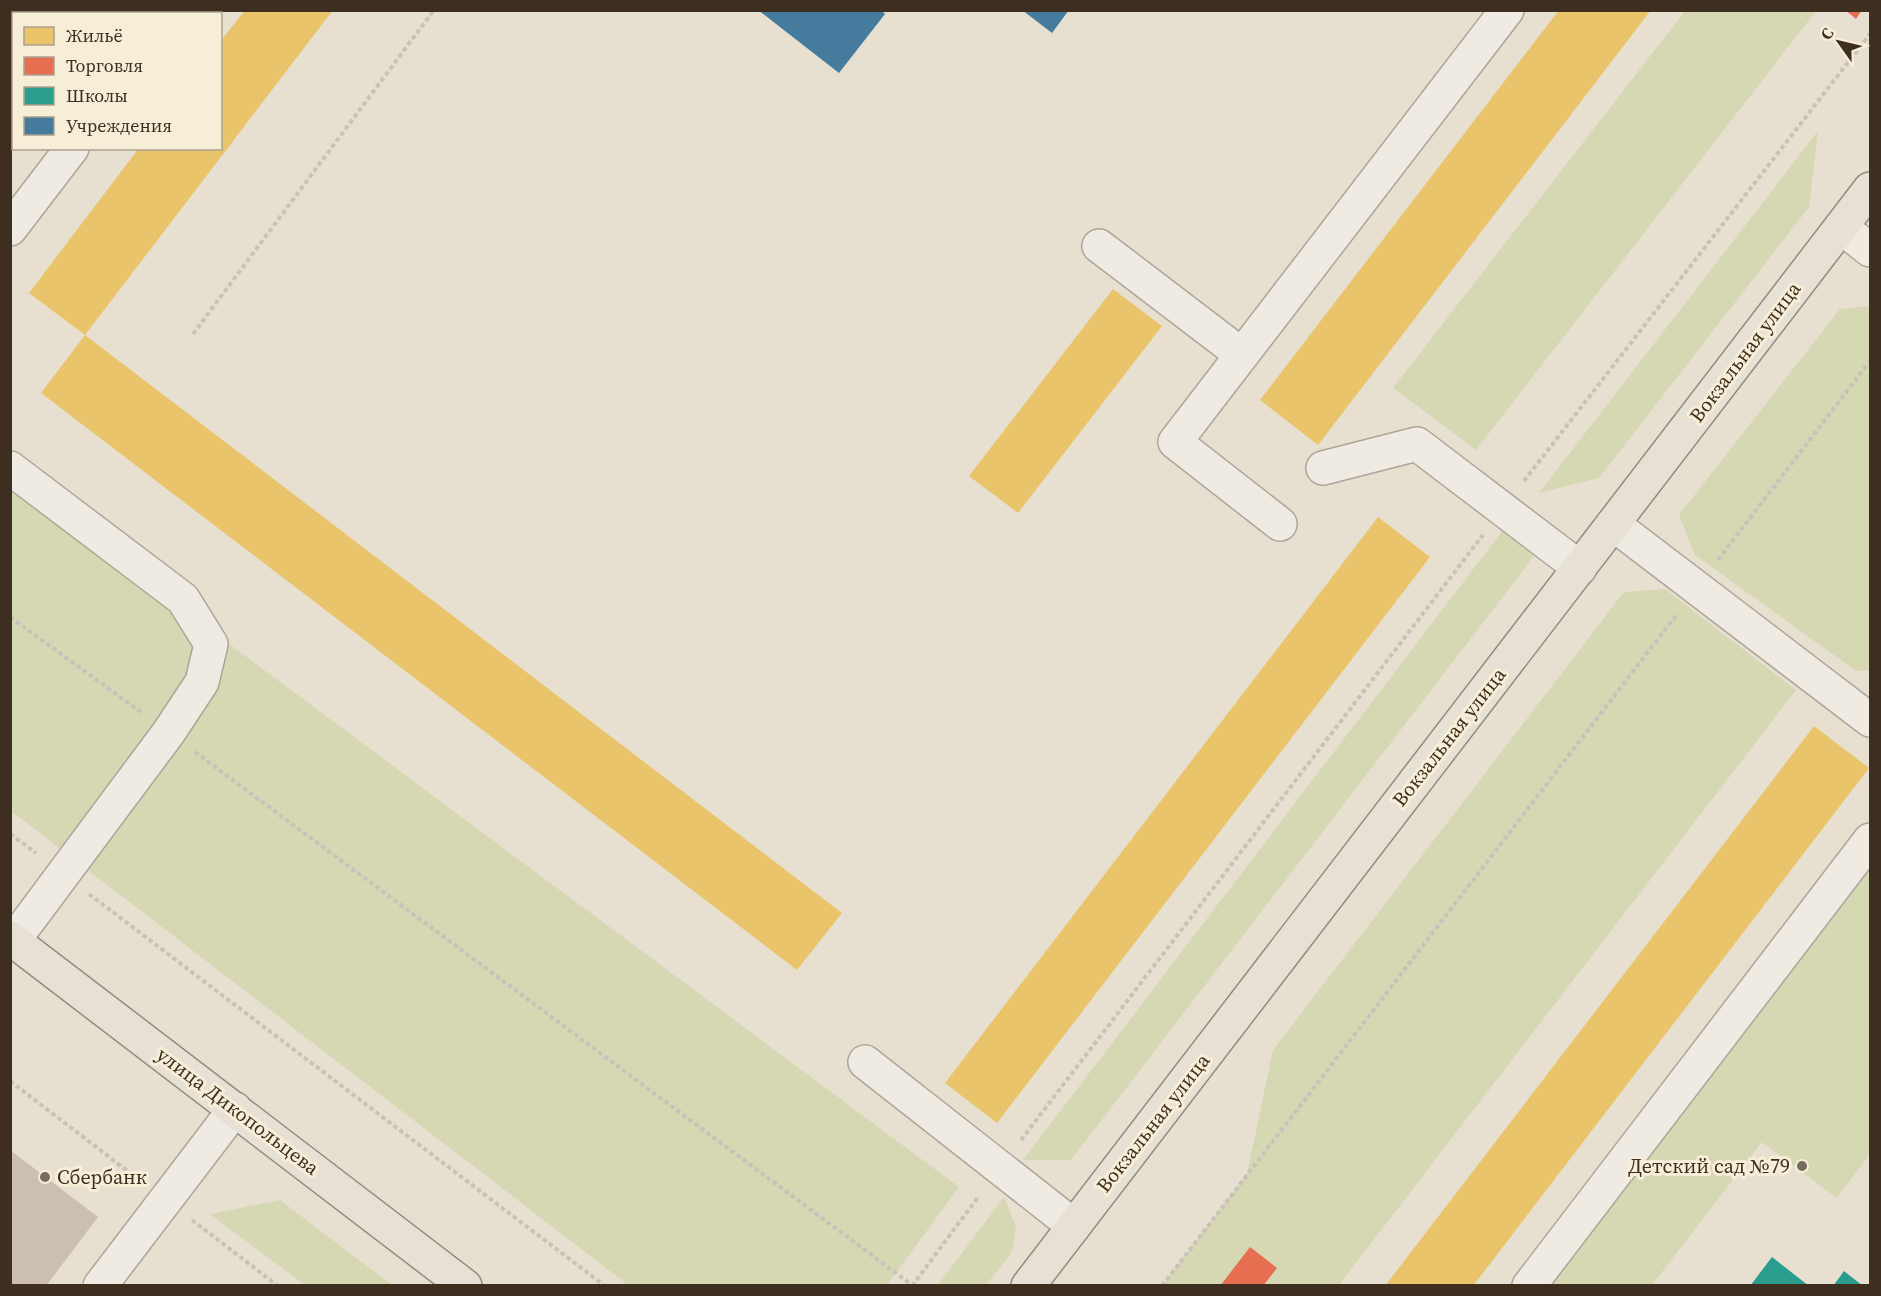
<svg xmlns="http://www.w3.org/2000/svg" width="1881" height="1296" viewBox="0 0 1881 1296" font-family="'Source Serif 4',serif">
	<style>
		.green { fill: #d6d7b3 }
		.homes { fill: #e9c46a }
		.shops { fill: #e76f51 }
		.schools { fill: #2a9d8f }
		.public { fill: #457b9d }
		.building { fill: #cbbfb2 }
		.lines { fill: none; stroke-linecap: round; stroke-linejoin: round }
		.minor-casing { stroke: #ada599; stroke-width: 36 }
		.major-casing { stroke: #928b80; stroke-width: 36 }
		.path { stroke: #c8c2b9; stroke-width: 4; stroke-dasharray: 4.5 3; stroke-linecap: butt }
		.minor { stroke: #efebe3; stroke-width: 33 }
		.major { stroke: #e6e1d4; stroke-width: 33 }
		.poi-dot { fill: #786c5e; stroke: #f7eed8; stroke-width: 2 }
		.labels { text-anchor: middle; stroke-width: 6; stroke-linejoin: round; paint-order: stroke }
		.street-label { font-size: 20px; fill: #3d2e20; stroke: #f7eed8 }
		.poi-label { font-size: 20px; fill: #3d2e20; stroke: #f7eed8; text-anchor: end }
	</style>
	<rect width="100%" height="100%" fill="#e7e0d1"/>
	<!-- green -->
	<path class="green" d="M1685 11H1816L1476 450 1393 388Z
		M1818 131 1809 207 1599 478 1539 493Z
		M1870 306V670L1856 671 1695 555 1679 515 1840 309Z
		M10 481 959 1187 887 1285H628L11 811Z
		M1503 530 1534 556 1071 1160H1023Z
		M1665 589 1796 690 1339 1285 1162 1286 1247 1174 1273 1050 1624 592Z
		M1870 867V1154L1837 1198 1762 1142 1652 1285 1549 1286Z
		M1004 1197 1016 1227 1012 1252 986 1285H938Z
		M280 1200 392 1285H305L210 1214Z"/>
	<!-- homes -->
	<path class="homes" d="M245 10H333L85 335 842 913 797 970 41 393 85 335 29 293 139 148H220V42Z
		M1559 10H1651L1318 445 1260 400Z
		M1113 289 1162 326 1018 513 969 476Z
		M1378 517 1430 557 997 1123 945 1083Z
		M1814 726 1869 768 1473 1286H1385Z"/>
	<!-- shops -->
	<path class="shops" d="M1845 10H1862L1856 19Z
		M1250 1247 1277 1268 1263 1286H1220Z"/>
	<!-- schools -->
	<path class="schools" d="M1772 1257 1809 1286H1750Z
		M1844 1271 1863 1286H1833Z"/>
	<!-- public -->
	<path class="public" d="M758 10H881L885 14 839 73Z
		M1022 10H1069L1052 33Z"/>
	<!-- building -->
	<path class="building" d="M10 1150 98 1217 46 1286H10Z"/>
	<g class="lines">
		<!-- minor casing -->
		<g class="minor-casing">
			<path id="minor" d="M175 14 177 10
				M1841 227 1870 250
				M10 229 72 148
				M1099 246 1242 355
				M10 468 183 599 211 644 202 682 169 732 14 940
				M1323 468 1417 444 1580 568
				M1280 524 1175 442 1507 10
				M1613 524 1870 720
				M865 1062 1074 1226
				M100 1286 235 1109
				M1529 1286 1870 840"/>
		</g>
		<!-- major casing -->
		<g class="major-casing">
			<path id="major" d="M10 938 465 1286
				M1028 1286 1870 189"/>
		</g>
		<!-- path -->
		<path class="path" d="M35 10 36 14
			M193 334 434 10
			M1524 481 1870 34
			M1718 560 1870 361
			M10 617 141 712
			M195 752 912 1285
			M10 834 36 853
			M89 894 605 1286
			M10 1081 138 1179
			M1021 1140 1483 535
			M192 1220 278 1286
			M912 1286 979 1196
			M1162 1286 1677 614"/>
		<!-- minor -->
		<use href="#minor" class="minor"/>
		<!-- major -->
		<use href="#major" class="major"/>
	</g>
	<!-- markers -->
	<g class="poi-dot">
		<circle cx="1802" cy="1166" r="6"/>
		<circle cx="45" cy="1177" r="6"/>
	</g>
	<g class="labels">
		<!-- street labels -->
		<g class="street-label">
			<text transform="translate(1745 352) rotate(-53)" y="7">Вокзальная улица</text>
			<text transform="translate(1449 737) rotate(-52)" y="7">Вокзальная улица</text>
			<text transform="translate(238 1111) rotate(37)" y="7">улица Дикопольцева</text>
			<text transform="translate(1153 1123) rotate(-52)" y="7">Вокзальная улица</text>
		</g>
		<!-- poi labels -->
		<g class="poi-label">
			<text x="1790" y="1173">Детский сад №79</text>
			<text x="57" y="1184" text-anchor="start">Сбербанк</text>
		</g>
	</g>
	<!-- border -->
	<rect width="1881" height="1296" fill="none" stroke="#3d2e20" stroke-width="24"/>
	<!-- legend -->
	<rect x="12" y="12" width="210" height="138" fill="#f7eed8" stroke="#ada18e" stroke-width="1.5"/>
	<rect x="24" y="27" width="30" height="18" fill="#e9c46a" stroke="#ada18e" stroke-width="1.5"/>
	<text x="66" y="42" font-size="18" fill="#3d2e20">Жильё</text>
	<rect x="24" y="57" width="30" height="18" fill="#e76f51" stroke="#ada18e" stroke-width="1.5"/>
	<text x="66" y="72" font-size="18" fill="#3d2e20">Торговля</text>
	<rect x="24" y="87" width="30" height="18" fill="#2a9d8f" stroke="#ada18e" stroke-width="1.5"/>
	<text x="66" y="102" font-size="18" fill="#3d2e20">Школы</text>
	<rect x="24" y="117" width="30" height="18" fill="#457b9d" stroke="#ada18e" stroke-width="1.5"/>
	<text x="66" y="132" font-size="18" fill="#3d2e20">Учреждения</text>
	<!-- north arrow -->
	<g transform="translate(1839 42) rotate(304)" stroke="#f7eed8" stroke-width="4.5" paint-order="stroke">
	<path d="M0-4.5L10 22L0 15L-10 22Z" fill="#3d2e20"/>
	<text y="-9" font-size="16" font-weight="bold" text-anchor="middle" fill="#3d2e20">С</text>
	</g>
</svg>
